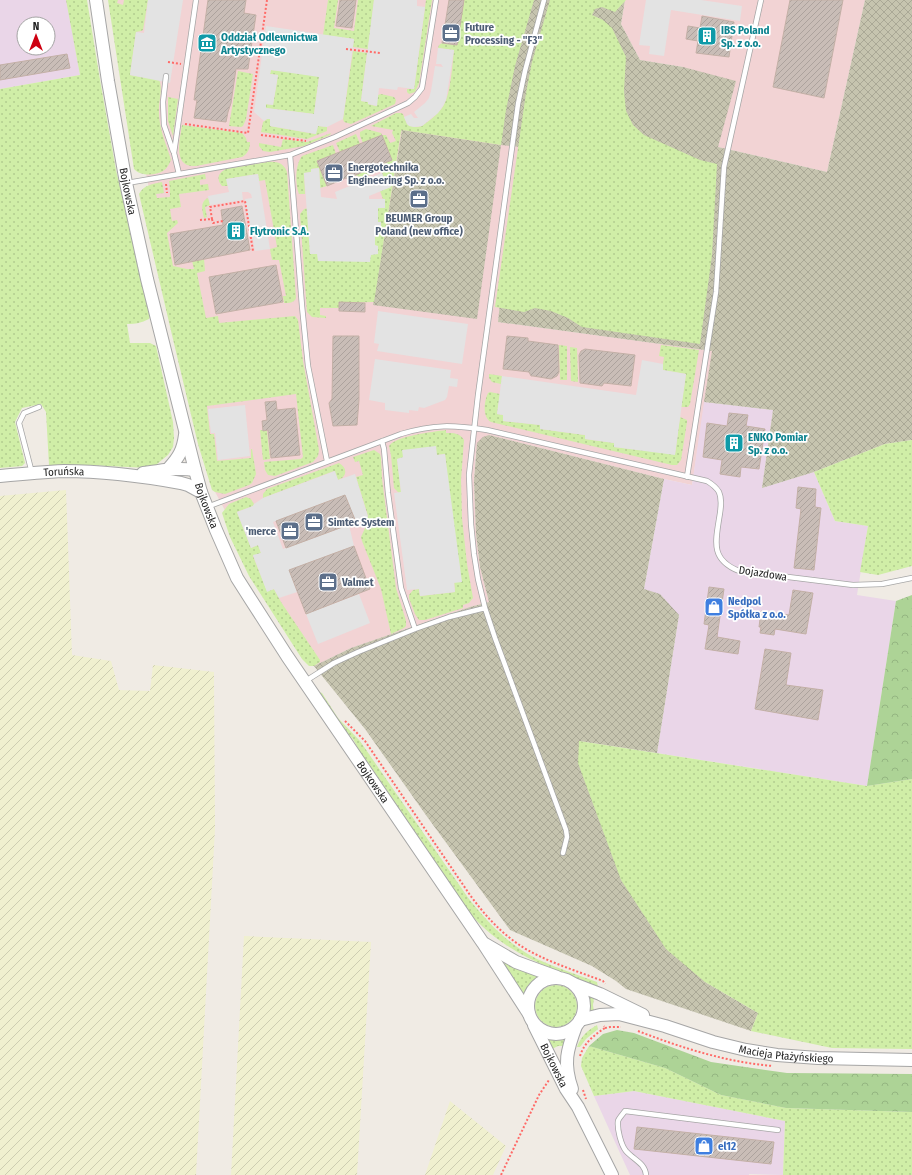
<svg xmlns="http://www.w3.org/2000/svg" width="912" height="1175" viewBox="0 0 912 1175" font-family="'Fira Sans Condensed',sans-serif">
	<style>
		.commercial { fill: #f2d3d4 }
		.industrial { fill: #ead6e8; fill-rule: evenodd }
		.construction { fill: url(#construction-cross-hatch) }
		.farmland { fill: url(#farmland-furrows) }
		.grass { fill: url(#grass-dots) }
		.forest { fill: url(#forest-crowns) }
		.parking { fill: #e3e3e3; fill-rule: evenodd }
		.building { fill: url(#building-hatch); stroke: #c3b0a6 }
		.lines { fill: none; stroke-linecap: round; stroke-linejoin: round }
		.service-casing { stroke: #a6a6a6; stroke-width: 6 }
		.tertiary-casing { stroke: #a6a6a6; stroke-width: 14 }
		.path { stroke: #ff6a67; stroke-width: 2; stroke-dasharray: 2 2; stroke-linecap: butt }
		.service { stroke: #fff; stroke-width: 4.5 }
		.tertiary { stroke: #fff; stroke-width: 12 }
		.labels { text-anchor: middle; stroke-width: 3.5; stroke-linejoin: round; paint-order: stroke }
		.service-label { font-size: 11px; font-weight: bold; fill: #4e5e75; stroke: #fff; text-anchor: start }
		.culture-label { font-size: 11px; font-weight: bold; fill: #0d838f; stroke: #fff; text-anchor: start }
		.street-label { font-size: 11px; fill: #1f1f1f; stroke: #fff }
		.shop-label { font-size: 11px; font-weight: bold; fill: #366cbe; stroke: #fff; text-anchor: start }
	</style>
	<defs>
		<pattern id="construction-cross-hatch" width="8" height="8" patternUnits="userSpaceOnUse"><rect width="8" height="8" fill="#c6c4af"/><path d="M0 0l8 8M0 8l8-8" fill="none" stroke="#aaa896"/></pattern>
		<pattern id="farmland-furrows" width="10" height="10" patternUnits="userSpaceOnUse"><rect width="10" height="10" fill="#f0f0cf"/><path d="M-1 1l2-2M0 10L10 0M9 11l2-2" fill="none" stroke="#cdcdb1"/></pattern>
		<pattern id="grass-dots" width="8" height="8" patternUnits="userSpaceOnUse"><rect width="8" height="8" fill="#d0eea7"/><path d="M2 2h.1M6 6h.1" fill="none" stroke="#b2cc8f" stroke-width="1.8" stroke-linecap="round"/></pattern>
		<pattern id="forest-crowns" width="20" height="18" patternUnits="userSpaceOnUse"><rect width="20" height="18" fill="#add396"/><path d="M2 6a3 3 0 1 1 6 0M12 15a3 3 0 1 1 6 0" fill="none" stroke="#94b581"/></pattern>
		<pattern id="building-hatch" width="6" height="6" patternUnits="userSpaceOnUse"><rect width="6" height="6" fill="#c9bdb7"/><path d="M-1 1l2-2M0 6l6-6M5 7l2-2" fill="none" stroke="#aca29d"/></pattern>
	</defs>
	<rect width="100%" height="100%" fill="#f0ebe4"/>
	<!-- commercial -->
	<path class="commercial" d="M115 0H476L521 147 498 322 713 351 692 485 664 479 489 435 476 451 474 481 476 534 480 567 489 602 470 607 351 648 314 666 304 658 213 488 152 204 125 65Z
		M625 0H865L827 172 718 147 683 67 640 60 621 24Z"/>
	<!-- industrial -->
	<path class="industrial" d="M0 0H67L80 75 0 89ZM24 24H48V48H24Z
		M704 402 773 410 762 488 814 472 835 521 868 526 857 595 896 601 867 786 657 753 679 615 644 589 664 479 692 485Z
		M634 1091 785 1121 783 1175 749 1174V1175H630L594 1096Z"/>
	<!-- construction -->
	<path class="construction" d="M476 0H625L621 24 640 60 683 67 736 81 718 147 827 172 865 0H912V440L885 444 814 472 762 488 773 410 704 402 712 351 498 322 505 254 521 147 501 145 477 319 373 305 402 130 500 145Z
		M489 435 664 479 644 589 660 594 679 615 657 753 579 741 705 982 758 1013 751 1031 626 989 616 981 592 966 510 930 428 818 365 729 314 666 351 648 470 607 489 602 480 567 476 534 474 481 477 443 483 437Z"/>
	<!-- farmland -->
	<path class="farmland" d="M66 490 72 655 111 661 119 690 150 691 153 665 214 672 215 829 196 1175H0V496Z
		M244 936 371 942 357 1175H231Z
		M450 1101 506 1146 493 1175H425Z"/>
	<!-- grass -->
	<path class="grass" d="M66 0H87L100 80 116 170 150 316 149 319C141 323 136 324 127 324L130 343H150L156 346 173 422 174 438 173 447 168 455 157 464 158 466 148 468 88 465H49L46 412 41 404 22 408 15 422 25 463 22 466 0 468V89L80 75Z
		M108 0H118L117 3 123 5 124 0H148L143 30 141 31 136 32 130 75 159 80C163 88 159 100 159 108 158 127 166 143 171 160 169 164 167 169 163 171 155 176 140 176 134 169Z
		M328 0H338L334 28 354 31 358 0H374L368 49 353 47 354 39 323 35Z
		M426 0H432L419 83 415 92 409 94 407 92V89H414Z
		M464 0H534L515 66 506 110 501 145 402 130 401 132 374 302 339 303V308H320V315L326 316V318L312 317 307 312 300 214 304 209 308 208 310 254H377L375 245V231H381L378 222V208H385V199H383L380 191 391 187 386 184 381 170 362 178 355 175 392 160 363 143 360 136V132L366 129 381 133 382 135H386L390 143 396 141 392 133 393 130 371 126 396 113H401L403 114 407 124C412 127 416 128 422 126 429 121 437 115 442 108 451 95 452 66 454 50L438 48 439 45 442 43 457 45Z
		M550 0H626L615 12 602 7 595 9 592 15 603 20 612 28 626 57 624 91 626 111 633 125 644 135 700 160 717 164 712 255 700 344 582 327 568 318 551 311 535 308 524 312 495 307 526 93 532 62Z
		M353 51 367 53 361 101 368 102V104L376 106 378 95 381 94 394 97 396 100 395 104 351 124 344 122 343 119Z
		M271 70 318 76 319 77 314 114 266 108 265 104 273 105 278 75 270 74Z
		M238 71 253 74 246 119 243 126 241 127 229 126Z
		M168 97 178 99 173 136 168 121Z
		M267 119H270V126L315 134 318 126 327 127V131L307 139 261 132 263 122Z
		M182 125 242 133 246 138 247 142H250C250 148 248 154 242 157L196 166C172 168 180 140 182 125Z
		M331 133 330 135 304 146 270 152 263 151 259 146V143L281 147 283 139 307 142Z
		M356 134 360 144 340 152 336 143Z
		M333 145 336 154 317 161 327 186 320 188 319 168 311 169 312 172 304 173 305 194H299C295 184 295 165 302 156Z
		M268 162C277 161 284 163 287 172L296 298C294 303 289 303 284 303L283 296H286L279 260H272L270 249 277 247 265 180 259 181 258 174 227 179 228 186H222C216 179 218 173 226 169Z
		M205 174 206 179 200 180V185L208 184 209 190 179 194 181 207 170 209 172 221 177 220 178 223 167 233 173 266 187 269H194L192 261 204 259 205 271 197 273 206 318 218 316 219 323 295 316 298 320 303 361 319 450 318 456 313 462 275 476 268 475 265 470 264 462 301 459 303 457 296 394 207 406 210 434H214L217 461 251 458V449H252L256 474 252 483 249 485 225 494 215 492 212 490 198 444 172 335 139 194C144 185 152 184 162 182L164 193 156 194 157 198 170 197V190L169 181Z
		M208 198 210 205 205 207 207 217 204 218C202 209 200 202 208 198Z
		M559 345 567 346V380H560Z
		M661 345 699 350 690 404 688 407H681L686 374 662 370 664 357 659 356Z
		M570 347 577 348 578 382 571 381Z
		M489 374 502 376 501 384 492 382 489 378Z
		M490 392 500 394 497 414 504 415 503 421 541 425V429L585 435V439L614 443V447L675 454 680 417 687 420V422L681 460 677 465H672L491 422C482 417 484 401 488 393Z
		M260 430 267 431 270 459 263 460Z
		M446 430V433C454 433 460 433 464 440L461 480 462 518 467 564 473 598 469 603 463 605V608L425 620H419L415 614 409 598V595L413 590 419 589 420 596 455 592 445 454 437 455V454L397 459 401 492 399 493 394 488 391 455 389 446C395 436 433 432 446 430Z
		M912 440V566L878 575 860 572 868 526 835 521 814 472 885 444Z
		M374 450 380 454 381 458 382 479 396 588 406 621V626L404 628 391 634 381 589 362 541 361 537 366 526 365 518 368 516 356 477 363 475 359 461 355 462 353 457Z
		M339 463C348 468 347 477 338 480L334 471 263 498V494L267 489Z
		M246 497 251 499 254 504 253 506 237 512 251 548 258 545 261 553 253 556 267 591 274 589 281 602 320 660V662L314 666H309L302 659 249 576 230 537 222 513 229 504Z
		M312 683H313L319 692 322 693 338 718 360 741 469 899C488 923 509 945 537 959 557 968 578 975 597 982L598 987C550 968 510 956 474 918 469 913 465 907 461 901 453 890 446 879 438 868V866L367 761H365L353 739 343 729Z
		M579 741 867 786 912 779V1049L832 1048 751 1031 758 1013 705 982 666 949 621 880 578 763Z
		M498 958 541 977 531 986 525 998Z
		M535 1006a21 21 0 1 1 42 0a21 21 0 1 1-42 0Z
		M587 995 594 998 593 1005 594 1012 587 1015 588 1004 586 996Z
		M597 1025 598 1029 586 1039 580 1047H577C581 1036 588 1030 597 1025Z
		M568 1036 564 1046H558L552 1049 545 1037C553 1039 560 1038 568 1036Z
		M589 1046 665 1068 721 1095 786 1108 912 1112V1175H783L785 1121 634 1091 594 1096 581 1066 582 1058Z"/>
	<!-- forest -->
	<path class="forest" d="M912 595V779L867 786 896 601Z
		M617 1030 634 1033 711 1062 787 1073 912 1074V1112L786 1108 721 1095 665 1068 589 1046 603 1034Z"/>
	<!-- parking -->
	<path class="parking" d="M148 0H183L170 83 130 75 136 32 144 33Z
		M374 0H417V6L425 7 414 89 398 87 397 90 379 88 377 106 368 104V102L361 101Z
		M646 0H701L742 6 740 21 671 10 664 56 649 54 650 46 639 45Z
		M266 26 354 39 343 119 327 127 318 126 316 134 270 126V119H267L264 121 254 112ZM271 70 319 77 314 114 266 108V104L273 105 278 75 270 74Z
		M438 48 454 50 446 100 443 106 438 113 422 126 414 127 409 126 407 124 404 117 411 114 414 118H418L414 112 425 103 429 98 431 91 435 66 443 67 441 64H436Z
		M319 168 321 197 337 199 335 192 382 173 386 184 389 183 391 187 369 196V199H385V208H378V222H381V231H375V245L378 246V254L371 255 370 262 318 261 317 254H310L304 173 311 172V169Z
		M258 174 270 249 255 251 245 199 252 198 251 194 248 192H242L243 200 210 205 208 196 229 192 226 179Z
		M378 311 468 324 462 364 377 351 379 344 374 343Z
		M375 359 451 370 450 378 458 379 457 387 449 386 447 397 445 400 424 408 419 407 418 411 409 410V413L385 410V403L369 400Z
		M642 360 663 364V370L686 374 675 455 614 447V443L585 439V435L540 429V425L503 421V415L497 414 502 376 636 395Z
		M245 405 250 456 218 460 215 433H211L208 409Z
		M436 446 437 455 445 454 462 582 454 583 455 592 420 596 419 589 407 590 406 582 394 493 401 492 397 459 403 457 402 450Z
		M335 471 338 480 355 474 368 517 356 522 345 495 273 522 283 549 349 525 354 546 289 570 297 592 279 598 274 589 267 592 253 555 261 553 258 545 251 548 237 512 253 506 254 504 263 498Z
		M359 594 370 623 318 644 306 614Z"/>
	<!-- building -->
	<path class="building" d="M208 0H246L244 13 256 15 248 69H236L231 103 228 112 226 122 194 118 197 100H194Z
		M340 0H356L352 28 336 26Z
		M449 0H464L457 45 442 43Z
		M790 0H843L824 98 773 87Z
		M702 16 734 22 729 57 696 53 698 41 686 39 688 26 700 28Z
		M67 54 70 68 0 80V65Z
		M382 135 392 160 353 176 351 181 346 178 327 186 317 161Z
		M242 206 250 250 175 265 170 234 223 225 221 210Z
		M276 265 283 302 216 314 209 277Z
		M339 302 365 303V312L339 311Z
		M333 336H359V400L357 425 333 426 329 403 332 399Z
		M507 336 528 338V341L558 345 559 372 557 376 551 379 533 376H531L529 372 503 369Z
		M585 349 635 355 631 386 604 383 602 386 580 383 579 355 581 351Z
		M276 401 277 410 295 408 300 455 271 458 268 430 263 431 262 421 267 420 265 402Z
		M729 413 748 415 746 426 765 429 759 469 741 467 740 477 720 474 722 460 703 457 707 423 727 426Z
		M798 487 816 489 815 507 821 508 814 570 794 568 801 509 796 508Z
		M345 495 356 522 286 548 276 521Z
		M354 546 370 589 306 614 289 570Z
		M709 587 724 589 717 637 740 641 738 654 705 649 709 625 704 624Z
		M793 590 813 593 806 634 775 629 774 635 760 633 761 627H759L761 611 789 615Z
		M765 649 791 653 786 685 823 690 818 720 755 709Z
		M637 1127 774 1142 771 1164 634 1149Z"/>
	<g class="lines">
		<!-- service casing -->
		<g class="service-casing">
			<path id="service" d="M544 0 525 71 518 104 478 395 469 475 471 524 474 554 478 579 485 608 495 638 566 830 567 837 563 853
				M166 76 163 102 164 125 173 151
				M290 155 302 306 308 366 327 461
				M179 174 174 153 196 0
				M127 183 290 155 335 137 408 103 415 97 422 88 436 0
				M382 441 384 449 388 493 401 588 415 629
				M32 473 19 423 24 413 39 407
				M687 477 716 292 724 167 761 0
				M207 507 401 434C434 424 453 425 487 430L707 481C712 484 716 487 719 492 722 499 721 506 720 513 716 540 709 559 739 571L853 585 882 584 912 578
				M304 682 334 663 358 652 415 629 449 617 485 608
				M646 1175C645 1163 634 1160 626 1151 621 1145 617 1129 618 1121 619 1118 623 1114 625 1111L778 1130"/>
		</g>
		<!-- tertiary casing -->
		<g class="tertiary-casing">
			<g id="tertiary">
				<path id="s1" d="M96 0 108 81 126 183 147 279 195 470 201 492 216 530 237 578 251 600 287 656 483 943 529 1014"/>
				<path d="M169 468C179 457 183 450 185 435"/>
				<path d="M143 473C162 471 175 467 195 470"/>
				<path id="s2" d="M0 476C21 474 43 472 64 471 103 471 142 476 181 483L188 485 201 492"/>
				<path d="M485 944 516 962 557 977"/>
				<circle cx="556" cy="1006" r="28"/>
				<path d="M574 984 600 994 643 1015"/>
				<path id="s3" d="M580 1020 600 1015 619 1014 665 1026 713 1042 746 1050 777 1055 818 1058 912 1060"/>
				<path id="s4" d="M534 1025 566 1089 578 1107 612 1175"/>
				<path d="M572 1089C563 1063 567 1050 576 1026"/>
			</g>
		</g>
		<!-- path -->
		<path class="path" d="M263 36 269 39
			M346 49 380 53
			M168 62 181 64
			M185 124 248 133 267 0
			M261 135 306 141
			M166 184 167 193
			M212 219 213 223 223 221
			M200 220 212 219 210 207 245 201 253 251
			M345 721 365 741 470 895C484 914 499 931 518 944 541 960 577 971 603 981L605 984
			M605 1028 610 1027H621
			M638 1031C682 1048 726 1062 773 1066
			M580 1056C584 1043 594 1035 605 1028L604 1026
			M583 1090 586 1099
			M501 1175 539 1095 549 1080"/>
		<!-- service -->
		<use href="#service" class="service"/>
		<!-- tertiary -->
		<use href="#tertiary" class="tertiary"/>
	</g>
	<!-- icons -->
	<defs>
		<g id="office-square" transform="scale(1)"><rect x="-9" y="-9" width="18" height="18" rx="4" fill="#5c6f8a" stroke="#fff"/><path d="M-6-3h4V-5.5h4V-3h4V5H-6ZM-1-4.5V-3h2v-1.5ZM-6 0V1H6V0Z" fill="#fff"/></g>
		<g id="building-square" transform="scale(1)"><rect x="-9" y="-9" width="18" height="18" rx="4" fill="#0f9aa8" stroke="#fff"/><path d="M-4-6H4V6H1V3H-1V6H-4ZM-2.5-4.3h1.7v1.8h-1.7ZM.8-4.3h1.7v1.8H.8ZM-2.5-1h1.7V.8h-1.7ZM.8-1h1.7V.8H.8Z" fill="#fff"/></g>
		<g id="museum-square" transform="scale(1)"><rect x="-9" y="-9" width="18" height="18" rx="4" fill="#0f9aa8" stroke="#fff"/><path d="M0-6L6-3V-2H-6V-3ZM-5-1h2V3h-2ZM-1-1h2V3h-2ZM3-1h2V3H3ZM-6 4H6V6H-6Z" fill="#fff"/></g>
		<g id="shop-square" transform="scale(1)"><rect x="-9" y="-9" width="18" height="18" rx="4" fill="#3f7fe0" stroke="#fff"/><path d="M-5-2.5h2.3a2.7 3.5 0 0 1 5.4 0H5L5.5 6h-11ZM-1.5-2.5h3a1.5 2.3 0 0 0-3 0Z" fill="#fff"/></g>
	</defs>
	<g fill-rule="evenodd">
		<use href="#office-square" x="451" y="33"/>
		<use href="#building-square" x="707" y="36"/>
		<use href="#museum-square" x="207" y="43"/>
		<use href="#office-square" x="334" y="173"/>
		<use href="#office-square" x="419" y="199"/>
		<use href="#building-square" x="236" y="231"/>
		<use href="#building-square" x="734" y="443"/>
		<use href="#office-square" x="314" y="522"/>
		<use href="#office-square" x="290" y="531"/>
		<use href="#office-square" x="328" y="582"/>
		<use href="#shop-square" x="714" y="607"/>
		<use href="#shop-square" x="704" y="1146"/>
	</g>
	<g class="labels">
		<!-- service labels -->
		<g class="service-label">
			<text x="465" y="31">Future<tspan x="465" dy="13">Processing - "F3"</tspan></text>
			<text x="348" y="171">Energotechnika<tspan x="348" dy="13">Engineering Sp. z o.o.</tspan></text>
			<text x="419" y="222" text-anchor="middle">BEUMER Group<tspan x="419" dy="13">Poland (new office)</tspan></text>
			<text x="328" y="526">Simtec System</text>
			<text x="276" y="535" text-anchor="end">'merce</text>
			<text x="342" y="586">Valmet</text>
		</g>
		<!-- culture labels -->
		<g class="culture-label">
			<text x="721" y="34">IBS Poland<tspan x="721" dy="13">Sp. z o.o.</tspan></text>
			<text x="221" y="41">Oddział Odlewnictwa<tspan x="221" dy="13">Artystycznego</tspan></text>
			<text x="250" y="235">Flytronic S.A.</text>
			<text x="748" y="441">ENKO Pomiar<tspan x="748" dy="13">Sp. z o.o.</tspan></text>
		</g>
		<!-- street labels -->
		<g class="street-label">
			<text dy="4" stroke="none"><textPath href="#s1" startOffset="194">Bojkowska</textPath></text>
			<text dy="4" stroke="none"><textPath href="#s2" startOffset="64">Toruńska</textPath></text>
			<text dy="4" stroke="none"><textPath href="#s1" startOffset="518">Bojkowska</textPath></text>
			<text transform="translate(763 573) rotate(9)" y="4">Dojazdowa</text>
			<text dy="4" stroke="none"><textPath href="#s1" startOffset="842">Bojkowska</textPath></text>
			<text dy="4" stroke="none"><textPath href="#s3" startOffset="212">Macieja Płażyńskiego</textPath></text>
			<text dy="4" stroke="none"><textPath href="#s4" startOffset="45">Bojkowska</textPath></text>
		</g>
		<!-- shop labels -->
		<g class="shop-label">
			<text x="728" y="605">Nedpol<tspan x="728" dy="13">Spółka z o.o.</tspan></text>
			<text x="718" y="1150">el12</text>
		</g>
	</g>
	<!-- north arrow -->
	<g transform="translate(36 36)"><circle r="19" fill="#ffffff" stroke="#a5a5a5"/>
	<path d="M0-3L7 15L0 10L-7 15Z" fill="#ce0011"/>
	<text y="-6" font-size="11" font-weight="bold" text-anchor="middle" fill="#1f1f1f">N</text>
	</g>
</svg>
